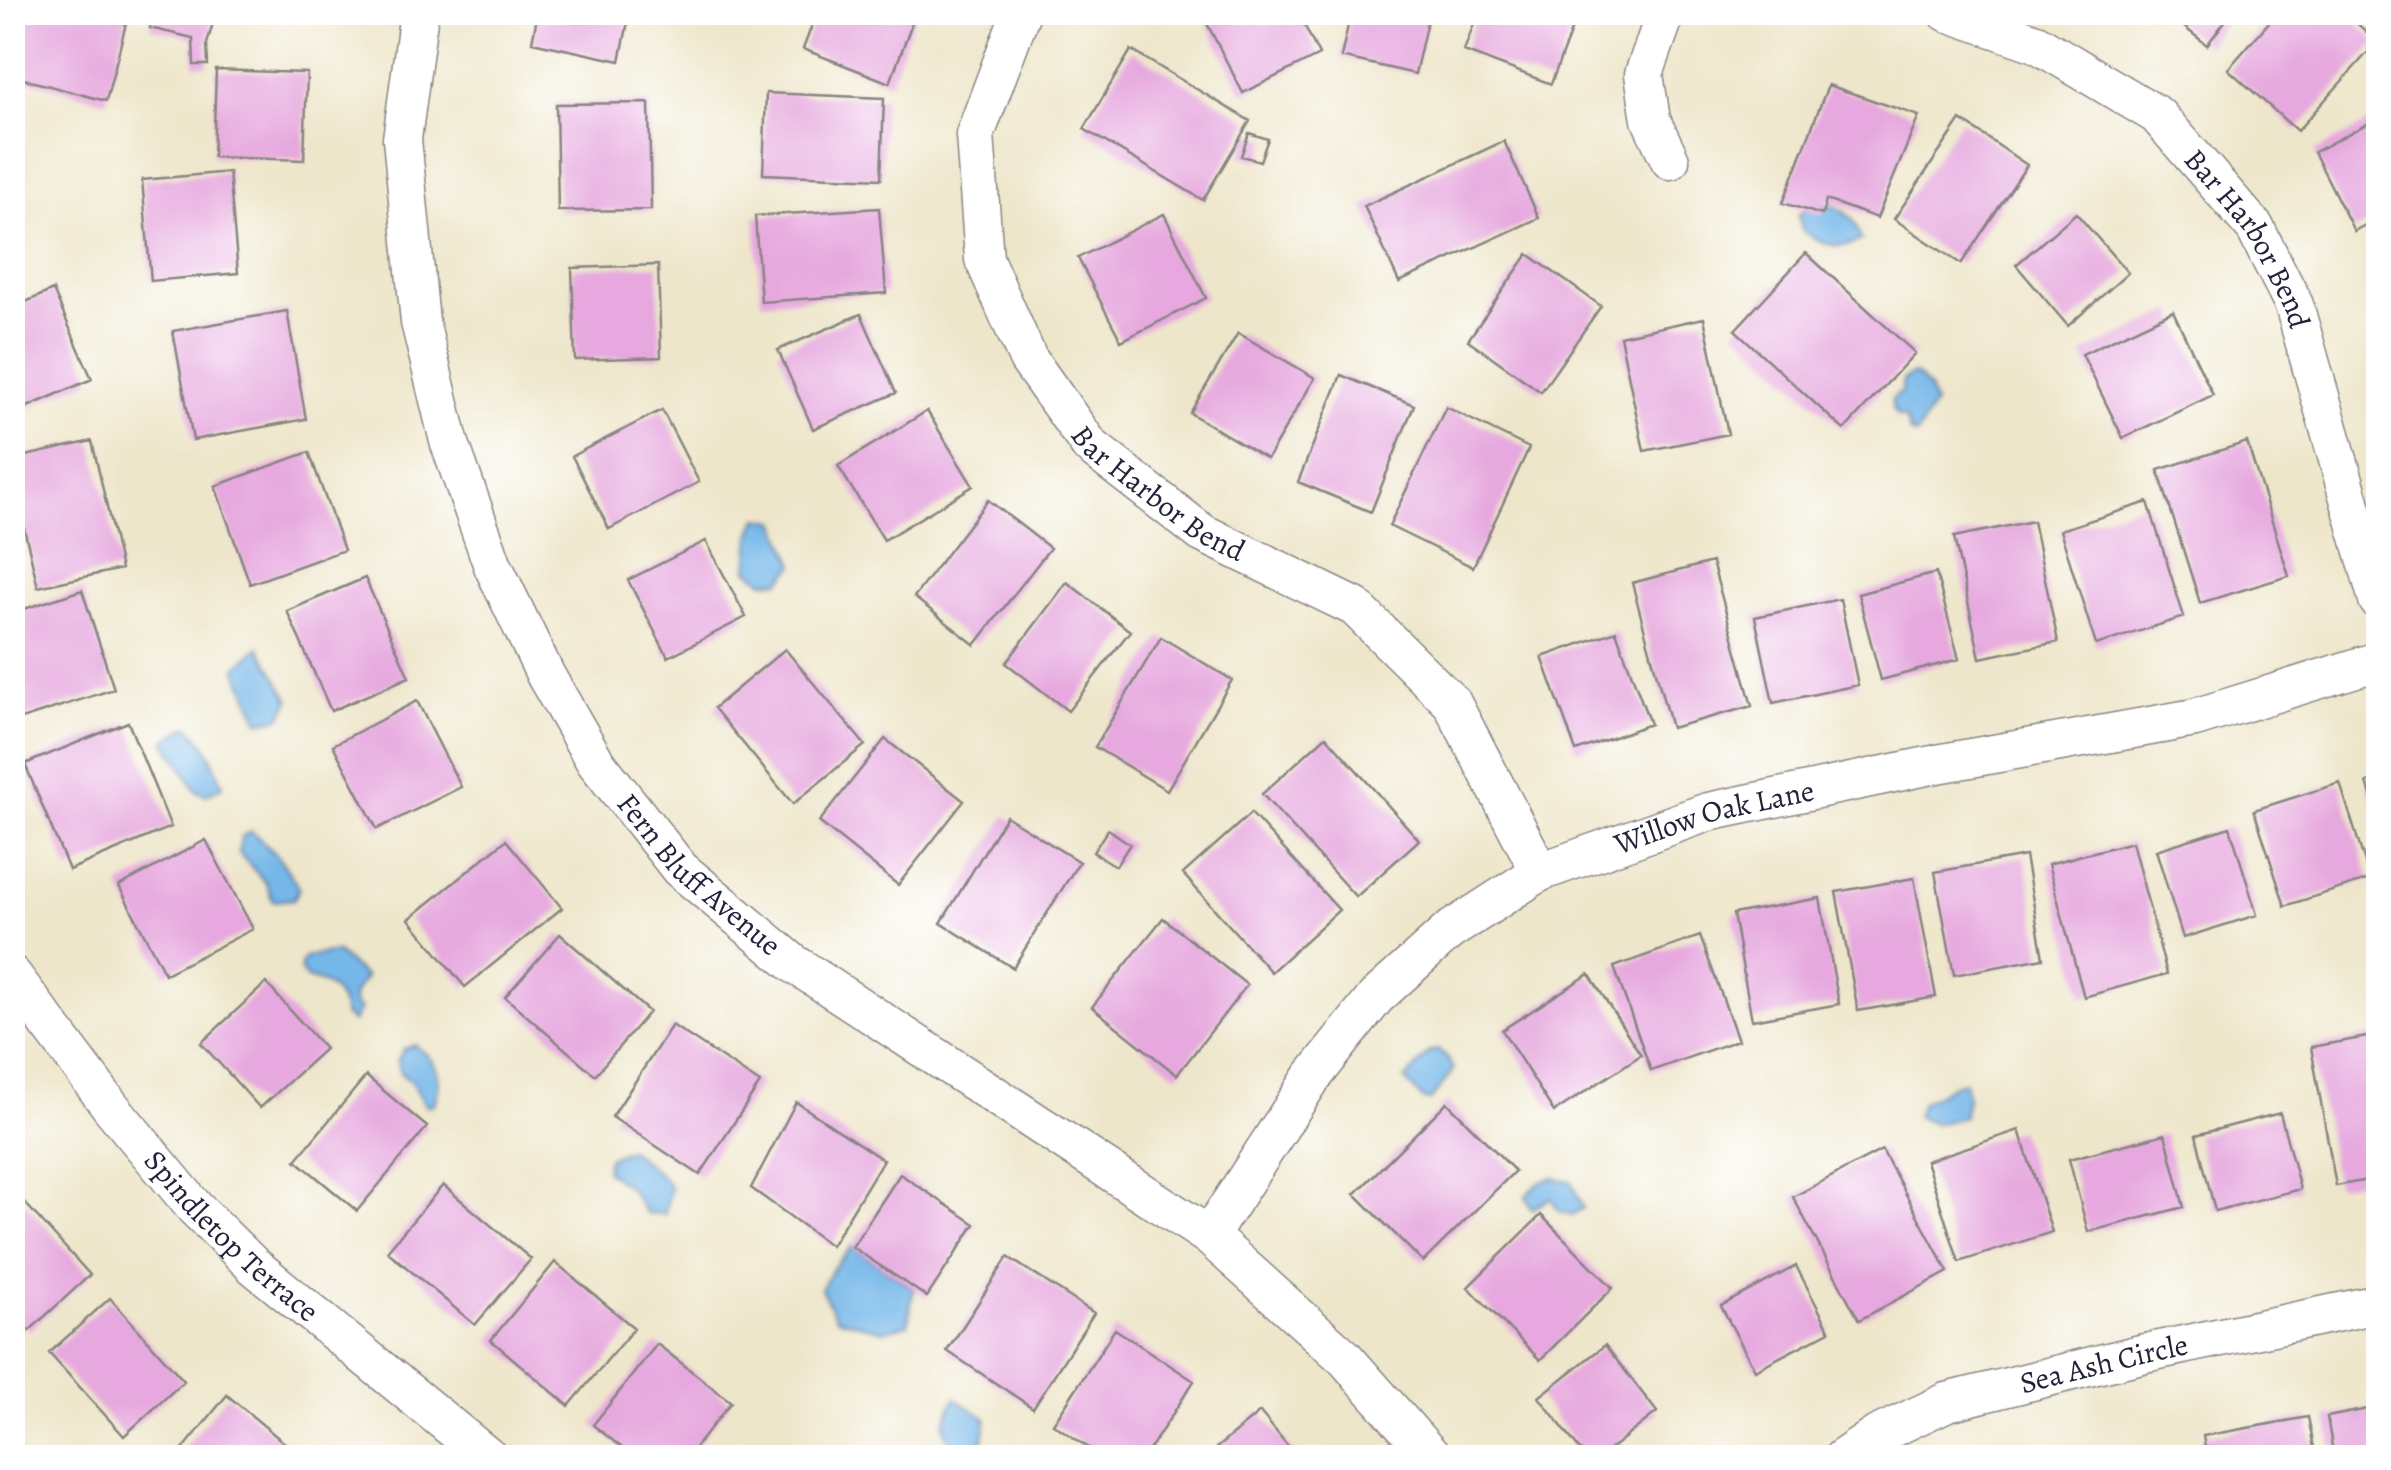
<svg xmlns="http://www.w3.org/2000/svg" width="2391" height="1470" viewBox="0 0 2391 1470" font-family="Alegreya,serif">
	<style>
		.water { fill: #74b7e9; stroke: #4b6c92; stroke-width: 2.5 }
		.building { fill: #e6a8de }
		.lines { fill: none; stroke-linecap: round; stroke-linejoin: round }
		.minor-casing { stroke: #888482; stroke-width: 41 }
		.minor { stroke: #fff; stroke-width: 38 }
		.labels { text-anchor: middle; stroke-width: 10; stroke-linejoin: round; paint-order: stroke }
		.street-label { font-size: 30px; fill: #22223b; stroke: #fff }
	</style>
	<rect width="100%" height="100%" fill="#fff"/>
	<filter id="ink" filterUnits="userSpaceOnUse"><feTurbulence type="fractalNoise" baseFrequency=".01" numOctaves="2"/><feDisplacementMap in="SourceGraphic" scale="20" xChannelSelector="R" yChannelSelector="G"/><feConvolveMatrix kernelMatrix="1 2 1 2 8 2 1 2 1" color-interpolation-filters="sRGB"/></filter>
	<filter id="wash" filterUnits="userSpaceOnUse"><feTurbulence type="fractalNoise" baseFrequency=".0048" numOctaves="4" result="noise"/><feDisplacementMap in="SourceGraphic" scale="40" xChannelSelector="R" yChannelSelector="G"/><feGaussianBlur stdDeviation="2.25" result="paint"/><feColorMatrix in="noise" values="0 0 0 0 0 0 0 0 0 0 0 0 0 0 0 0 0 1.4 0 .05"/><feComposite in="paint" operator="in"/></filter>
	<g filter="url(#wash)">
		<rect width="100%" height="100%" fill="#eee6ca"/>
		<!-- water -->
		<path class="water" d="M1829 205C1849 212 1856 220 1861 240 1839 252 1823 244 1803 231L1798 215 1810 207Z
			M1911 375 1917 376 1929 389 1934 405 1916 435 1910 433 1905 417 1898 416 1892 408V399L1901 392 1903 380Z
			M758 518 776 521 795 565 780 581H764L748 570 751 535Z
			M259 647 290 700 281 717 260 722 236 668Z
			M189 726 207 747 223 786 205 795 196 790 165 741Z
			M251 831 278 856 299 888 294 899 273 901 266 883 239 853 241 837Z
			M336 952 365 977 353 995 355 1005 360 1009 353 1022 344 1015C341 995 328 981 308 979L301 971V963L306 957Z
			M415 1045C438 1062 444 1077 434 1104L426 1106 412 1082 400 1073 397 1061 404 1049Z
			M1438 1050 1448 1059 1453 1070 1430 1101 1423 1099 1405 1080 1430 1051Z
			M1965 1082 1967 1099 1963 1117 1936 1124 1916 1116 1922 1102C1938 1097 1948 1084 1965 1082Z
			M629 1149 664 1178 670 1188 665 1214 646 1213 629 1188 606 1171 608 1158Z
			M1552 1178 1571 1181 1583 1208 1572 1215 1559 1211 1551 1198 1532 1209 1526 1196 1539 1183Z
			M852 1247 913 1288 908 1324 884 1331 836 1318 821 1289 834 1267Z
			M955 1398 987 1419 979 1457H953L944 1424Z"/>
		<g id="blocks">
			<!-- building -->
			<path class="building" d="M12 12H129L106 101 12 76Z
				M154 12H216L207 44 208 65H194L193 38 150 28Z
				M538 12H630L620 61 532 42Z
				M817 12H916L890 83 803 49Z
				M1201 12H1298L1319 55 1243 93Z
				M1351 12H1429L1415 74 1341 57Z
				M1478 12H1578L1551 84 1464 51Z
				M2165 12H2232L2207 45Z
				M2278 12H2345L2377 42 2297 131 2228 69Z
				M1131 50 1250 121 1203 200 1084 129Z
				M216 70 307 73 304 160 213 157Z
				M1828 85 1919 116 1877 218 1826 200 1822 215 1783 203Z
				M766 93 884 98 881 179 763 174Z
				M649 103 651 210 558 211 556 104Z
				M2378 118V218L2354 231 2314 152Z
				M1961 120 2027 165 1961 264 1894 219Z
				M1249 133 1268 139 1260 161 1241 156Z
				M1504 141 1539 218 1399 282 1364 206Z
				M229 172 238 273 151 281 142 180Z
				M879 208 886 293 761 302 755 216Z
				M2076 213 2128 273 2068 326 2016 265Z
				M1164 214 1206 298 1121 341 1078 258Z
				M1806 253 1915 353 1844 430 1735 330Z
				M1528 254 1601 306 1541 392 1468 340Z
				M658 265 661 357 575 360 572 268Z
				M53 290 92 379 18 411 12 398V308Z
				M287 311 306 419 193 440 173 331Z
				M2173 311 2213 395 2123 438 2082 354Z
				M861 314 896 393 813 429 778 350Z
				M1704 318 1728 434 1644 451 1620 336Z
				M1238 333 1315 378 1267 459 1190 413Z
				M1341 375 1414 405 1371 512 1298 482Z
				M1446 407 1529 448 1473 567 1389 526Z
				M662 410 699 482 609 529 572 456Z
				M927 411 973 486 884 540 838 466Z
				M92 441 121 569 38 587 12 477V459Z
				M2247 442 2289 576 2200 603 2158 470Z
				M309 452 344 550 250 584 215 486Z
				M988 500 1050 548 975 645 914 597Z
				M2148 502 2184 617 2096 645 2060 530Z
				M2033 521 2058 642 1980 658 1954 537Z
				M706 541 746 617 668 657 628 580Z
				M1712 562 1752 706 1671 728 1632 583Z
				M1936 573 1959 659 1881 680 1858 594Z
				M365 578 409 677 331 711 287 611Z
				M1067 582 1130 631 1068 711 1006 663Z
				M82 590 114 689 12 722V613Z
				M1840 599 1858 685 1773 703 1755 617Z
				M1616 631 1650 724 1576 751 1542 657Z
				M1161 637 1232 680 1167 790 1095 747Z
				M785 649 865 745 793 804 714 708Z
				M417 701 461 787 377 829 333 745Z
				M128 722 171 827 69 870 25 764Z
				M1326 736 1419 840 1356 897 1262 794Z
				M885 739 964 801 898 885 819 822Z
				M2378 779V815L2367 783Z
				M2340 783 2370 879 2285 906 2254 810Z
				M1251 813 1339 910 1271 972 1183 874Z
				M1006 816 1079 862 1013 968 941 923Z
				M2230 827 2257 915 2183 938 2156 850Z
				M1108 829 1130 844 1116 866 1093 852Z
				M206 840 253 929 165 974 119 886Z
				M506 840 562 908 465 987 409 919Z
				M2132 842 2167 974 2084 997 2048 864Z
				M2025 856 2043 958 1954 975 1935 872Z
				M1914 878 1936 997 1858 1011 1836 892Z
				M1820 898 1839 1004 1752 1020 1733 914Z
				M1163 918 1247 985 1177 1075 1092 1007Z
				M560 934 649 1012 595 1075 505 997Z
				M1700 936 1738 1040 1651 1071 1614 967Z
				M1589 974 1641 1055 1554 1112 1502 1030Z
				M266 983 325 1049 260 1108 201 1043Z
				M672 1025 760 1083 700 1175 612 1117Z
				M2378 1035V1178L2336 1186 2311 1047Z
				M366 1076 427 1127 357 1211 296 1160Z
				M796 1102 883 1160 831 1246 751 1188Z
				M1447 1102 1515 1171 1423 1262 1355 1194Z
				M2280 1113 2300 1189 2215 1211 2196 1135Z
				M2019 1130 2052 1232 1959 1262 1926 1161Z
				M2165 1134 2184 1207 2088 1232 2069 1159Z
				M1882 1150 1948 1272 1859 1320 1793 1197Z
				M900 1174 975 1224 927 1297 852 1247Z
				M443 1185 531 1259 475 1325 387 1251Z
				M16 1193 90 1275 29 1331 12 1312V1196Z
				M1541 1215 1613 1288 1540 1360 1468 1287Z
				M1008 1257 1094 1313 1033 1408 947 1351Z
				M555 1262 634 1328 569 1406 491 1340Z
				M1796 1266 1830 1331 1755 1370 1721 1306Z
				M110 1298 184 1381 124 1436 49 1353Z
				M1115 1329 1194 1381 1144 1458H1104L1053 1424Z
				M657 1344 731 1402 687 1458H635L593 1425Z
				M1605 1345 1657 1412 1599 1458H1586L1539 1397Z
				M227 1395 294 1451 288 1458H176Z
				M2378 1407V1458H2334L2327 1417Z
				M1260 1412 1298 1458H1204Z
				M2308 1417 2316 1458H2207L2203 1436Z"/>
		</g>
	</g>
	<g filter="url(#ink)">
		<use href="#blocks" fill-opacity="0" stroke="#888482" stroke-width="2.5"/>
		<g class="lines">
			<!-- minor casing -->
			<g class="minor-casing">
				<g id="minor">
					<path id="s1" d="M419 12 402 139 420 322 449 441 493 566 546 676 595 761 680 869 793 963 1209 1236 1345 1358 1433 1458"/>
					<path id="s2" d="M1021 12 975 135 984 259 1028 359 1090 446 1202 533 1355 607 1452 703 1540 872"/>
					<path d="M1666 12 1644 74 1651 120 1670 160"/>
					<path id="s3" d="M1947 12 2036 43 2157 115 2255 228 2294 305 2378 600"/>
					<path id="s4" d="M12 975 111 1107 195 1208 254 1266 489 1458"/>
					<path id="s5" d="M1209 1236 1311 1079 1376 997 1449 931 1540 872 1708 812 1937 764 2195 718 2378 661"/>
					<path id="s6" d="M1843 1458 1877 1435 1947 1402 2145 1353 2378 1304"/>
				</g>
			</g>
			<!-- minor -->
			<use href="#minor" class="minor"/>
		</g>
	</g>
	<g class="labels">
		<!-- street labels -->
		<g class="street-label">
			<text dy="10" stroke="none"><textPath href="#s3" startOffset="390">Bar Harbor Bend</textPath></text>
			<text dy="10" stroke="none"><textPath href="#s2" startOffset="555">Bar Harbor Bend</textPath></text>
			<text dy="10" stroke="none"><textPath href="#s5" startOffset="682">Willow Oak Lane</textPath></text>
			<text dy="10" stroke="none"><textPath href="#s1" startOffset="942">Fern Bluff Avenue</textPath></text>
			<text dy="10" stroke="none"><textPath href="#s4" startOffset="342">Spindletop Terrace</textPath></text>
			<text dy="10" stroke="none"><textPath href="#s6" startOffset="280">Sea Ash Circle</textPath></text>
		</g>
	</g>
	<!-- margin -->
	<rect width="2391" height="1470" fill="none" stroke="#fff" stroke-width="50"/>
</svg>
